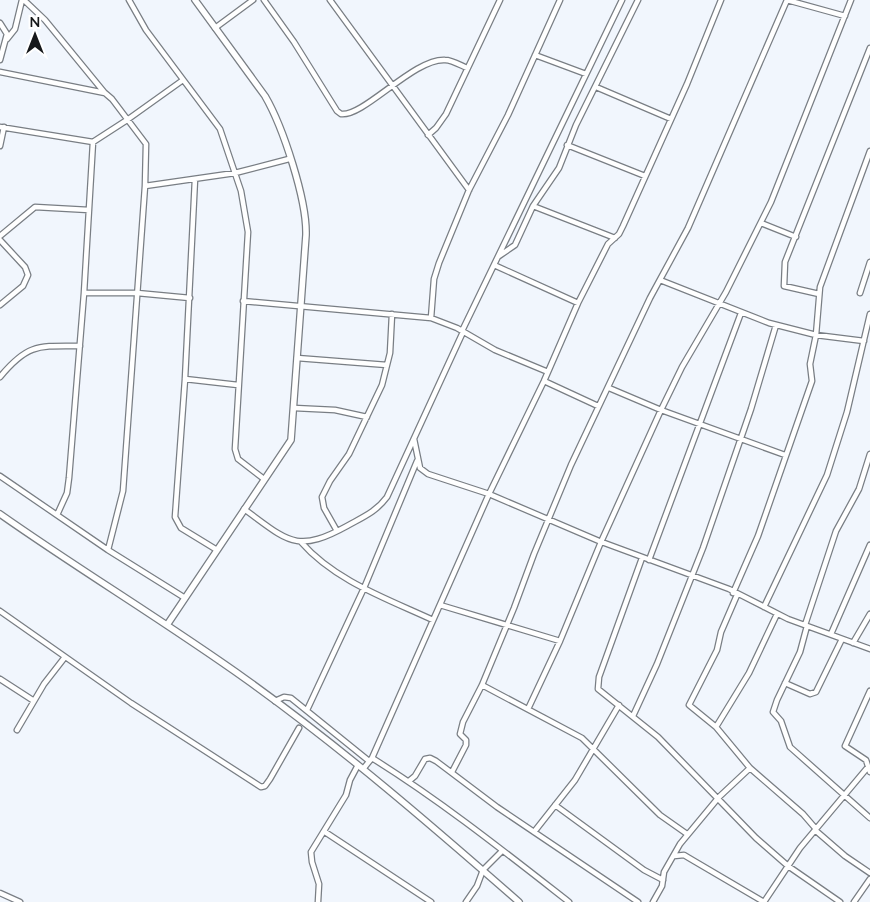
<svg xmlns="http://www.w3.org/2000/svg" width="870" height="902" viewBox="0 0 870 902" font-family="Lato,sans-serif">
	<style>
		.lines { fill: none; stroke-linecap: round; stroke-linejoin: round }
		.minor-casing { stroke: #797e84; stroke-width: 7 }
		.tertiary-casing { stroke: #797e84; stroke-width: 8 }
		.minor { stroke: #fff; stroke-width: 4.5 }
		.tertiary { stroke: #fff; stroke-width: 5.5 }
	</style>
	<rect width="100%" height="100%" fill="#f1f6fd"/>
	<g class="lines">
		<!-- minor casing -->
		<g class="minor-casing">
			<path id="minor" d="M24 0 45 20 104 92
				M129 0 146 30 220 129 241 191 248 232 235 449 238 459 264 479
				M264 0 294 42 337 111 341 114C364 117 414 58 445 60 452 60 460 65 467 68
				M330 0 469 190
				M787 0 845 16
				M0 23 7 34 0 60
				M215 28 253 0
				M7 39 15 29 22 0
				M535 55 586 74
				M0 72 105 93 112 99 146 144 145 186 123 491 108 550
				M596 87 671 119
				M0 127 93 142 127 120 183 80
				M428 135 436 128 446 114 500 0
				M567 145 645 176
				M0 146 4 127
				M195 179 185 379 175 517 181 528 217 550
				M145 186 235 173 289 159
				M533 206 615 238
				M761 223 796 237
				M0 236 35 207 89 210
				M0 240 25 267 28 275 23 286 0 305
				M499 256 515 245 533 206 559 168 576 125 638 0
				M494 265 578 303
				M660 280 769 323 816 335 864 341
				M84 293H137L190 298
				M860 293 870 262
				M819 294 784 286 785 262 870 48
				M243 301 431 318 457 328 495 350 548 372
				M431 318 434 279 439 263 469 190 508 115 560 0
				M462 331 622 0
				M297 358 387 365
				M0 377C28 343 39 346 80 346
				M185 379 238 385
				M544 381 598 406
				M609 388 661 410 785 455
				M294 408 335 410 367 417
				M414 439 420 468 428 474 489 494 599 541 729 589 788 619 870 649
				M0 476 108 550 185 598
				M244 509C288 541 296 554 347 526 363 517 376 512 387 497L463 332
				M57 515 67 493 69 478 84 293 93 142
				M337 531 324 508 322 497 330 481 349 454 382 385 390 353 392 314
				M301 542C335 581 388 599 433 620
				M642 558 599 677 598 689 658 737 756 838 788 866 840 902
				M649 560 741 313
				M733 593 758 536 812 381 810 364 816 335 820 287 870 151
				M737 595 721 632 717 650 689 705 716 727 750 768 803 814 816 829
				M440 605 560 641
				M764 607 827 475 847 412 870 314
				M0 611 131 703 261 787 265 786 270 779 299 728
				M805 625 836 531 859 489 870 454
				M807 626 800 652 777 700 773 712 781 721 790 747 870 818
				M831 634 870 545
				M853 643 870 614
				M0 679 34 701
				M785 683 810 694 816 692 842 639
				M482 685 582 738 660 815 687 834
				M870 691 845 746 866 760 870 772
				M275 701 284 697 291 698 369 761
				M528 709 560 641 601 542 661 410 682 367 726 292 771 202 851 0
				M307 710 364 588 417 461
				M633 716 657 664 703 548 751 409 776 325
				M716 727 749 673 777 614
				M17 730 44 684 65 657
				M372 758C441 801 505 852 569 902
				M363 769 372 758 489 494 544 381 578 303 608 244 619 234 623 226 687 84 721 0
				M452 772 466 745V740L460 734 463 722 482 685 514 608 534 554 571 465 650 298 688 228 787 0
				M409 781 415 776 425 759 430 758 436 761 497 807 638 902
				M555 805 644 870 663 880
				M815 830 845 856 870 873
				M325 832 431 902
				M534 832 575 780 619 705
				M674 856 684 855 689 858 764 902
				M0 893 20 902
				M318 902 319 884 312 862 311 852 346 795 350 780 358 765
				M466 902 477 886 483 870 502 851
				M653 902 662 886 664 872 680 844 719 797 750 768
				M764 902 800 848 868 767
				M854 902 870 879"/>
		</g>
		<!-- tertiary casing -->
		<g class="tertiary-casing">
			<path id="tertiary" d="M0 514C81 571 166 622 247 680 342 748 431 825 519 902
				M167 625 291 440 306 235C307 200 283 127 265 96L195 0"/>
		</g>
		<!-- minor -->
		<use href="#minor" class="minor"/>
		<!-- tertiary -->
		<use href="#tertiary" class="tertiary"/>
	</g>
	<!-- north arrow -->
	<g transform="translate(35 35)" stroke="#ffffff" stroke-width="4" paint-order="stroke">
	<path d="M0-4L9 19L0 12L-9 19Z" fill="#16181a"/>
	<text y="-8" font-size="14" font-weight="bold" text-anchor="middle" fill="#16181a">N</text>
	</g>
</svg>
